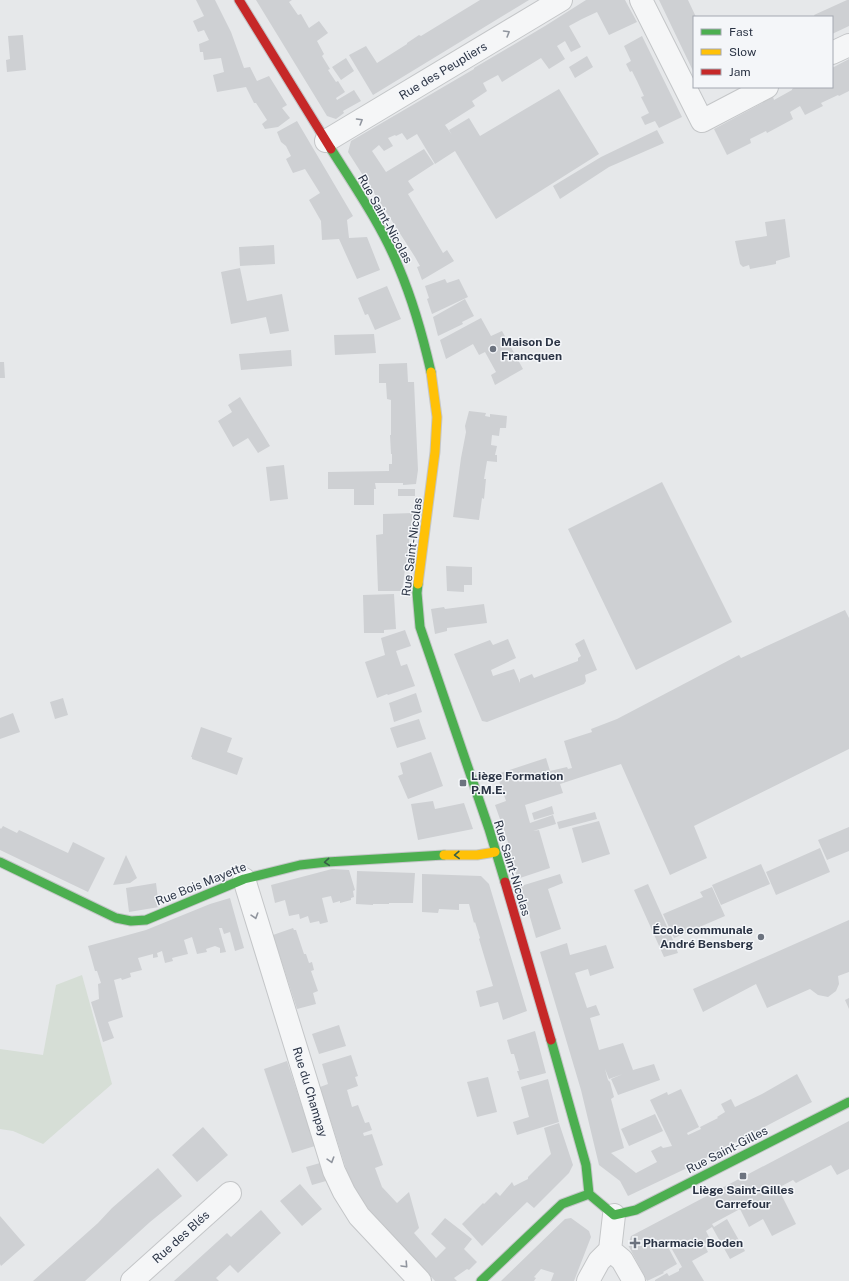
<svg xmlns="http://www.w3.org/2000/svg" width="849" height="1281" viewBox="0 0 849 1281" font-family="'Public Sans',sans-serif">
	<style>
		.green { fill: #d6ded6 }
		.building { fill: #ced0d3 }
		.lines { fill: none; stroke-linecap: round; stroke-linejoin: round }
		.street-casing { stroke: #c4c6c8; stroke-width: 24 }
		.fast-casing { stroke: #c4c6c8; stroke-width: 11 }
		.slow-casing { stroke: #c4c6c8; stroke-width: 11 }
		.jam-casing { stroke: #c4c6c8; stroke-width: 11 }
		.street { stroke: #f5f6f7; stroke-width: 22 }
		.fast { stroke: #4caf50; stroke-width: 9 }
		.slow { stroke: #ffc107; stroke-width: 9 }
		.jam { stroke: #c62828; stroke-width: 9 }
		.oneway { stroke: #90959e }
		.oneway2 { stroke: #375f49 }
		.poi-dot { fill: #6c737f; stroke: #f4f6f9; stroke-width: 1.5 }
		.labels { text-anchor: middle; stroke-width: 3; stroke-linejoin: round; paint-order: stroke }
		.street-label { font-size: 12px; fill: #2b3445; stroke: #f4f6f9 }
		.poi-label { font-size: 12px; font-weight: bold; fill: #2b3445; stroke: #f4f6f9; text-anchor: start }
	</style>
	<rect width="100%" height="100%" fill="#e6e8ea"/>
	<!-- green -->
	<path class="green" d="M82 975 112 1084 43 1144 13 1131 0 1129V1049L43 1055 56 985Z"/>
	<!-- building -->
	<path class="building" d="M196 0H215L231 32 244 68 250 67 257 81 269 76 287 105 282 108 290 118 278 127 265 129 262 124 267 120 256 103H254L246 87 217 92 213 75 224 72 221 58 204 60 203 52H200L199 44 209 40 204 30 198 32 193 21 204 16Z
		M256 0H292L289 2 298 15 301 14 309 28 319 21 328 33 317 41 324 54 322 56 330 69 328 70 336 82 338 81 345 92 336 98 337 100 354 90 361 101 343 111 344 113 336 119 327 116Z
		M480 0H529L373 95 349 55 366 46 377 63 407 44V43L419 35 421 36Z
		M586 0H625L637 22 609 35 597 12 582 19 569 26 581 47 571 52 565 41 557 46 565 59 549 69 541 58 502 82 498 75 483 83 487 91 472 101 475 106 445 125 452 135 449 130 469 118 480 136 559 89 599 154 496 219 455 151 435 164 417 134 407 140 402 133 396 136 395 135 388 138 393 146 384 151 379 145 372 151 386 172 424 149 434 164 408 181 414 190 408 194 443 253 447 250 454 261 422 280 417 267 420 266 415 257 348 152 351 141 474 69V68L545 26Z
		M659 0H688L696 17H694V73Z
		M847 0H849V26L832 34V17H815L814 15Z
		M23 35 26 70 7 72 6 60 10 59 8 36Z
		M642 36 682 117 659 128 655 121 645 125 641 117 649 113 641 97 644 96 637 81 632 71 630 72 626 64 631 61 624 46Z
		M587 56 593 67 575 78 569 67Z
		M346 58 354 71 341 80 332 67Z
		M849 59V91L839 96 838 95 821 103 823 106 805 115 800 106 790 112 793 119 767 133 766 131 750 139 751 143 727 155 714 129 773 97 774 100 792 90V89L795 87H832V68Z
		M297 121 353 216 347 220 349 238 367 237 380 270 357 279 339 239 322 240 321 221 309 200 320 193 305 169 293 173 286 159 291 156 286 146 281 142 277 132Z
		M657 130 664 143 609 167 560 199 553 186 601 157Z
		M785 219 790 257 776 261V264L750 269 749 265 743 267 740 264 735 241 767 236 765 222Z
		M274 245 275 264 240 266 239 247Z
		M240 268 247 301 282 294 289 331 270 334 266 317 231 324 221 272Z
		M445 279 447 283 459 279 468 297 432 314 427 299 429 298 425 286Z
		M387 286 401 319 375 330 368 314 365 315 358 298Z
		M465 299 474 316 462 322 463 324 438 336 433 317Z
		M481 318 491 336 502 331 523 369 495 385 491 375 496 372 485 352 479 355 473 344 446 359 440 340Z
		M374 334 376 353 335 355 334 335Z
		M291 350 292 366 241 370 239 354Z
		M0 362H4L5 378H0Z
		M407 363 408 382H414L418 470 416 484 403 485V483H375L376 489H374V505H354V489H328V472L389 471V464H392V454H391L390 435H391V400L387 399 386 383H379V364Z
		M240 397 270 446 258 453 248 438 233 447 218 421 232 412 228 405Z
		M469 411 486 413 485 416 490 417V414L507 416 506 428H500L499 436 492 435 491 445 497 446 495 455H497V462L487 461 484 479H486L484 499 482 498 479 520 453 517 461 458 466 432 465 426Z
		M284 465 288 499 270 501 266 467Z
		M662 482 732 622 636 670 568 529Z
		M398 489H415V496H398Z
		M413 513 402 591H378L376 535 383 534V514Z
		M446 566 472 567V585H464V592L447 591Z
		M394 594 396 629 384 630V633H364L363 595Z
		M484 604 487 623 447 628V631L435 634 431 609 444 607 445 609Z
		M845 610 849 618V749L694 826 707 858 670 875 621 764 560 784 563 793 525 805 530 823 553 815 556 824 533 831 539 830 550 868 520 878 517 877 507 839 495 805 506 801 498 778 500 773 546 758 550 771 567 767 568 769 572 768 564 741 592 732 591 729 617 719 739 655 741 658Z
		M405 630 411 646 396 651 401 666 407 664 415 686 388 695 387 694 377 698 365 662 385 655 381 638Z
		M508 639 516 658 491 670 493 676 514 669 520 683V679L532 674 534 678 578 661V658L581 656 575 644 584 639 597 670 585 675 586 681 584 684 487 722 482 721 454 654 490 640 493 645Z
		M416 693 422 712 394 722 389 703Z
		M63 698 68 715 55 719 50 702Z
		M13 713 20 732 0 739V718Z
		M419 719 426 739 397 748 390 728Z
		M201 727 232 738 227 752 243 758 237 775 192 759V757H191Z
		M431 752 443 786 408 799 398 776 403 774 400 763Z
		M433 801 435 809 464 803 473 829 418 840 411 804Z
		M552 806 554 814 534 820 532 813Z
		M595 812 597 819 559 829 557 822Z
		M599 821 610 854 582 863 572 828Z
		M3 826 17 833 19 830 68 853 73 842 105 858 88 892 0 850V828L1 829Z
		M849 827V851L827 860 818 840Z
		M820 848 830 872 776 895 766 872Z
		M126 855 137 878 130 883 113 885Z
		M761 864 770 884 721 905 712 885Z
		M332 869 349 870 355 890 353 891 354 897 351 898V900L340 903V901L333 903 331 896 322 898 328 922 320 924 319 921 310 923 308 916 300 919 299 914 289 916 285 900 275 903 271 885Z
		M357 871 415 873 413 903H389V904H373V905L356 904Z
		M422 874 481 876 489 884 527 1011 503 1020 498 1002 480 1007 476 991 493 986 479 939 480 938 475 922 474 923 469 904H459V910L439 909 438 913 422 912Z
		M560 874 563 883 548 889 561 929 536 938 521 886Z
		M156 883 159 907 129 912 126 888Z
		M648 884 673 940 678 953 664 957 634 890Z
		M712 887 725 916 674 938 663 914 703 897 700 892Z
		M230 898 244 948 235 951 230 932 224 934 222 928H219L226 952 220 953V948L215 946 206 949 207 952 197 954 192 937 184 940 188 954 172 958 173 961 165 963 162 951 157 953 158 957 153 958V954L138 958 142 970 130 973 131 977 122 980 121 978 114 980 123 1017 108 1022 114 1038 103 1042 91 1002 99 999 98 984 101 983 97 971H95L88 946 146 930 210 904Z
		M849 920V972L838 976 839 984 836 991 828 997 818 995 810 989 767 1008 756 984 703 1012 693 989Z
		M293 928 294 930H296L304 954H306L309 963 312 962 314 970 311 971 318 991 313 993 316 1004 297 1009 273 935Z
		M567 943 570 955 606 945 614 968 590 976 588 969 575 973 587 1008 596 1005 600 1015 590 1018 599 1050 623 1043 633 1070 654 1064 660 1080 618 1095 611 1079 623 1074 609 1079 605 1069 608 1080 610 1082 614 1097 611 1099 624 1148 611 1153 636 1173 657 1162 651 1151 661 1146 663 1148 672 1146 650 1100 667 1092 668 1095 681 1089 699 1127 687 1133 688 1135 701 1129 700 1127 718 1118 717 1117 725 1112 721 1104 731 1099 735 1107 762 1094 797 1074 812 1102 683 1170 628 1196 620 1181 599 1165 581 1090 540 952Z
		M849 998V1009L845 1000Z
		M339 1025 346 1046 319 1054 312 1034Z
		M535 1031 546 1073 520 1080 517 1071H519L514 1054H511L507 1040Z
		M351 1055 358 1076 355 1077 358 1086 347 1090 352 1107 358 1105 365 1123 369 1122 372 1130 363 1133 364 1136 372 1134 383 1165 375 1168 382 1187 397 1203 409 1192 419 1228 414 1233 436 1258 446 1248 431 1234 445 1218 472 1239 464 1249 477 1262 469 1270 467 1269 454 1278 457 1281H435L401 1244 379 1223 358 1195 347 1172 320 1087 328 1084 322 1064Z
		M287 1061 315 1146 292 1153 264 1069Z
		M488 1077 497 1112 477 1117 467 1082Z
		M548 1079 559 1122 517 1135 513 1122 529 1117 521 1087Z
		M655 1114 663 1131 629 1146 621 1129Z
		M849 1121V1169L837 1175 831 1165 796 1183 793 1180 778 1188 796 1224 772 1236 763 1219 749 1227 740 1209 712 1224 714 1227 727 1219 745 1251 730 1259 712 1227 706 1231 711 1241 704 1244 708 1252 692 1261 704 1281H655V1280L667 1273 669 1276 679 1271V1269L682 1267 669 1244 667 1245 677 1264 663 1272 664 1273 647 1281 628 1245 631 1236Z
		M559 1123 573 1165 569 1173 534 1208 527 1202 482 1246 462 1224 483 1203 484 1204 496 1192 500 1196 512 1182 514 1186 528 1179V1177L551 1154 544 1128Z
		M203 1127 228 1155 197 1182 172 1155Z
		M320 1163 326 1181 312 1185 306 1167Z
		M158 1168 182 1196 150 1222 85 1281H33L98 1223 112 1208Z
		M300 1184 322 1209 302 1226 280 1201Z
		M261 1210 281 1233 238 1273 230 1265 216 1278 219 1281H174L227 1233 231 1237Z
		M0 1216 25 1245 1 1266 0 1264Z
		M571 1218 589 1231 591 1237 574 1281H551L554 1273 541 1269 534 1277 536 1278 534 1281H501L565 1219Z"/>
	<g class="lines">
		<!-- street casing -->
		<g class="street-casing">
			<path id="street" d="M641 0 702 121 767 87
				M832 53 849 45
				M326 141 561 0
				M244 879 334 1171 344 1192 359 1216 420 1281
				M610 1250 622 1260 634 1281
				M132 1281 230 1193
				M588 1281 599 1261 610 1250 614 1215"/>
		</g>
		<!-- fast casing -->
		<g class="fast-casing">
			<path id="fast" d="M331 149C355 187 382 226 399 268 413 301 423 337 431 372
				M418 584 417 593 420 627 489 829 505 882
				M0 862 116 918 131 921 146 920 244 879 300 865 327 862 444 855
				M551 1040 586 1165 589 1194
				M589 1194 614 1215 636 1210 849 1102
				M481 1281 562 1204 589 1194"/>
		</g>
		<!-- slow casing -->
		<g class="slow-casing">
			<path id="slow" d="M418 584 435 452 437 417 431 372
				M444 855H477L495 852"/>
		</g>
		<!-- jam casing -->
		<g class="jam-casing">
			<path id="jam" d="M239 0 331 149
				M505 882 551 1040"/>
		</g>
		<!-- street -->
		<use href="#street" class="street"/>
		<!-- fast -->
		<use href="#fast" class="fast"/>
		<!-- slow -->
		<use href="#slow" class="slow"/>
		<!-- jam -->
		<use href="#jam" class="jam"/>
	</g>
	<!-- one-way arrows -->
	<defs><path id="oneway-chevron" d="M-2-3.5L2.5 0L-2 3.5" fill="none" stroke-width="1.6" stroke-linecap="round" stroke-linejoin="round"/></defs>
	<g class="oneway">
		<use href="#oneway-chevron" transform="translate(507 33) rotate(-31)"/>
		<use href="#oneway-chevron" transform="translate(360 121) rotate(-31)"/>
		<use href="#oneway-chevron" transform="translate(255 916) rotate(73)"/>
		<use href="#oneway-chevron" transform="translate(331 1160) rotate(73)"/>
		<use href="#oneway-chevron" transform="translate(405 1265) rotate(47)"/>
	</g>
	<g class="oneway2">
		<use href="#oneway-chevron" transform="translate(457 855) rotate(178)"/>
		<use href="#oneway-chevron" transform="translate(327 862) rotate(175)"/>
	</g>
	<!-- markers -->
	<g class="poi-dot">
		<circle cx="493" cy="349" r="4"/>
		<rect x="459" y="779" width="8" height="8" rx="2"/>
		<circle cx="761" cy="937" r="4"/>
		<rect x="739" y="1172" width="8" height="8" rx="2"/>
		<path d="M633 1237h4v4h4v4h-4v4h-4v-4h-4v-4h4z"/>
	</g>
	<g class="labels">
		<!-- street labels -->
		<g class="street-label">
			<text transform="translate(443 71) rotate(-31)" y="4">Rue des Peupliers</text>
			<text transform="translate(385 219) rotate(61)" y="4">Rue Saint-Nicolas</text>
			<text transform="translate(412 547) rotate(-83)" y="4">Rue Saint-Nicolas</text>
			<text transform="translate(512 868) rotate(73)" y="4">Rue Saint-Nicolas</text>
			<text transform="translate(201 884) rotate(-22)" y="4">Rue Bois Mayette</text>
			<text transform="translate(310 1092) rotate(73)" y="4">Rue du Champay</text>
			<text transform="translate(727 1150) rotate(-27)" y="4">Rue Saint-Gilles</text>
			<text transform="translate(181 1237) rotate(-42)" y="4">Rue des Blés</text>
		</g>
		<!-- poi labels -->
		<g class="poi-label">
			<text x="501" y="346">Maison De<tspan x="501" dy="14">Francquen</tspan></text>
			<text x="471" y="780">Liège Formation<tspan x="471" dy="14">P.M.E.</tspan></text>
			<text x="753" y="934" text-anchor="end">École communale<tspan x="753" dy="14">André Bensberg</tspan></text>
			<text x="743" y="1194" text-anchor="middle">Liège Saint-Gilles<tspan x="743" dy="14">Carrefour</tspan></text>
			<text x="643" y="1247">Pharmacie Boden</text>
		</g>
	</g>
	<!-- legend -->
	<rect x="693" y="16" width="140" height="72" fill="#f4f6f9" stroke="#a4a8b1"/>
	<rect x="701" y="29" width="20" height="6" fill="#4caf50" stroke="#a4a8b1"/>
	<text x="729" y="36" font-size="12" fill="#2b3445">Fast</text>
	<rect x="701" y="49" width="20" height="6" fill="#ffc107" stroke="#a4a8b1"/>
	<text x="729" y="56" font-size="12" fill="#2b3445">Slow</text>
	<rect x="701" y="69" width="20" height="6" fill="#c62828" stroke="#a4a8b1"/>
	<text x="729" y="76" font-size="12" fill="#2b3445">Jam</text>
</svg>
